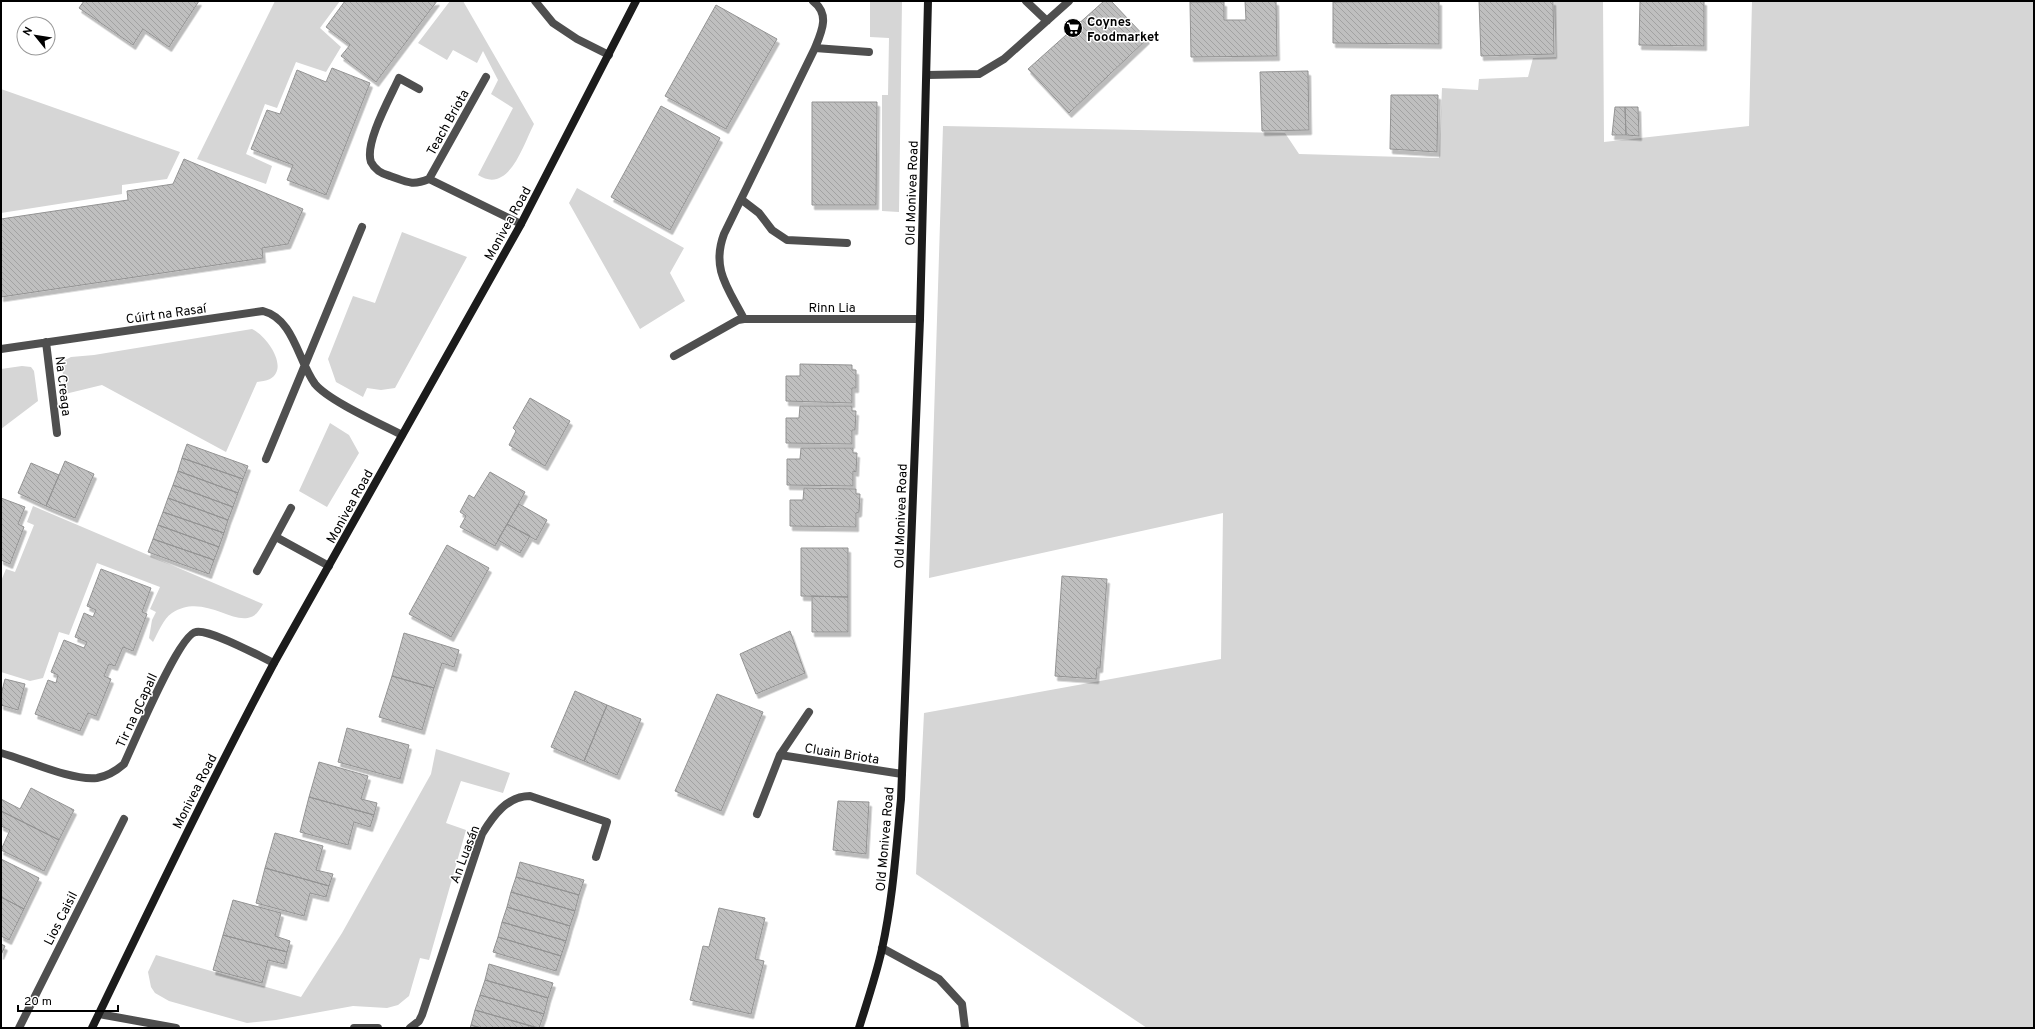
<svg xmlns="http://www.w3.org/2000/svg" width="2035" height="1029" viewBox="0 0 2035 1029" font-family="Overpass,sans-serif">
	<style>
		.grass { fill: #d6d6d6 }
		.building { fill: url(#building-back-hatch); stroke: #939393; filter: url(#shadow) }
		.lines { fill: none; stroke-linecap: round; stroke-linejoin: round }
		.lane { stroke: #4f4f4f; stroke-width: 8 }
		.street { stroke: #4f4f4f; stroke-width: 8 }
		.secondary { stroke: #1c1c1c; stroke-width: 8 }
		.labels { text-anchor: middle; stroke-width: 3; stroke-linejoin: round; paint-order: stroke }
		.poi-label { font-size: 13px; font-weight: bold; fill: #000; stroke: #fff; text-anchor: start }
		.street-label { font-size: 13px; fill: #000; stroke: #fff }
	</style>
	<defs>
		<pattern id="building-back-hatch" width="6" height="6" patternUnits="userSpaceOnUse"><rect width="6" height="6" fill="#bfbfbf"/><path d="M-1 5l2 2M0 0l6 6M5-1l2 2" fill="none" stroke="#a2a2a2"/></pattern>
		<filter id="shadow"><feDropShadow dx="2.5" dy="4.5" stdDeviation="0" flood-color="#0004"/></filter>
	</defs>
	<rect width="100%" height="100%" fill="#fff"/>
	<!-- grass -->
	<path class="grass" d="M275 1H340L320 28 341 47 326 72 296 62 277 108 265 104 246 154 272 166 266 184 197 159Z
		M450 1H463L534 124C523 145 509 195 478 175L513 108 491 94 498 80 483 51 477 63 453 50 447 60 418 43Z
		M870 1H902L899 212 882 211V95H888L889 38 870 37Z
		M1554 1H1603L1604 142 1749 126 1752 1H2034V1028H1147L916 874 924 713 1221 659 1223 513 929 578 943 126 1285 133 1299 154 1439 158 1442 88 1478 90 1479 79 1528 77 1533 58 1556 57Z
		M1 89 180 152 167 179 122 185V194L1 213Z
		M577 188 684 248 670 273 685 301 640 329 569 203Z
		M402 232 467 257 395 388 381 390 367 388 363 397 336 382 328 359 353 296 375 303Z
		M252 329C266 335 290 368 270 379 266 381 261 381 257 382L226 452 102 385 65 394 62 365 65 360 71 357 94 355Z
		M22 366 31 367 34 371 38 401 1 429V369Z
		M330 423 349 435 359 453 327 507 299 491Z
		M33 506 263 604C260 609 257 615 251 617 232 625 203 593 172 613 163 619 158 633 153 642L149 638 152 620 156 612 150 609 160 587 97 563 69 635 59 632 43 678 30 681 1 672V581L6 569 15 572 34 525 27 522Z
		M436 749 510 773 503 793 461 781 446 823 466 830 429 960 420 958 409 996 398 1005 387 1008 353 1006 276 1020 247 1023 169 1001 155 993 151 987 148 972 156 955 301 997 342 933 431 774Z"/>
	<!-- building -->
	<path class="building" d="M84 1H199L169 47 143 29 133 45 79 8Z
		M345 1 383 2 437 1 376 82 341 56 350 45 326 27Z
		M1104 1H1111L1147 39 1069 113 1028 69Z
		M1245 1H1276L1277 56 1191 57 1190 2H1224V20H1246Z
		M1417 1H1439V44L1333 43V2Z
		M1479 1H1553L1554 54 1481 56Z
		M1640 1H1704V46L1639 45Z
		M716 5 777 39 726 129 665 96Z
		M332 68 370 83 326 195 287 180 293 165 251 149 267 110 280 114 297 70 326 82Z
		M1308 71 1309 130 1262 131 1260 72Z
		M1391 95H1438L1437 152 1390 149Z
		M812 102H877L876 205H812Z
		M661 106 720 138 670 230 611 197Z
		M1615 107H1625L1626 135H1612Z
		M1625 107H1638L1639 136 1626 135Z
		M184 159 303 209 288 244 262 248 263 258 1 297V219L128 200 127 191 173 184Z
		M800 364 852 365V370H856V388H852V403L786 401V376H800Z
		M530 398 570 421 545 466 509 445 516 431 513 428Z
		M800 406H852V411H856L855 430H852V444L786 443V418H799Z
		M187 444 248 466 243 479 182 458Z
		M801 448H853V453H857L856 472 853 471V486L787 485V459H800Z
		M182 458 243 479 238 493 178 471Z
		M65 461 94 474 75 518 46 506Z
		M31 463 59 475 46 506 18 493Z
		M178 471 238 493 233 507 173 485Z
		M490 472 525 492 495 546 460 527 466 516 460 512 469 495 474 498Z
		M173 485 233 507 228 520 168 498Z
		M804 488 856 489V494H860L859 512 856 513V527L790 526V500H803Z
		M1 498 25 507 18 524 24 527 10 564 1 560Z
		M168 498 228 520 224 533 163 512Z
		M519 504 547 520 536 540 507 524Z
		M163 512 224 533 219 547 158 525Z
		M507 524 530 536 520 553 498 540Z
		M158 525 219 547 214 560 153 539Z
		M153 539 214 560 209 574 148 552Z
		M447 545 489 568 451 637 409 614Z
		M801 548H848V597L801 596Z
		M101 569 151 588 142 612 147 614 133 651 123 647 115 666 109 664 104 676 111 679 96 716 88 713 80 731 35 714 48 680 56 683 58 675 51 672 64 640 84 648 87 642 75 637 84 613 93 617 96 610 87 606Z
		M1062 576 1107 579 1100 668H1097L1096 679 1055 676Z
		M812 596 848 597V632H812Z
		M790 631 805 673 756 694 740 654Z
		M404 633 459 650 454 667 442 663 434 688 392 676Z
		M392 676 434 688 422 730 379 717Z
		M5 679 25 684 18 710 1 705V695Z
		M575 691 607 705 584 761 551 747Z
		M717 694 763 712 721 811 675 791Z
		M607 705 641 719 617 775 584 761Z
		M347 728 409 745 400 779 338 762Z
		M319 762 368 776 361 799 377 803 374 815 309 797Z
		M31 788 74 810 59 840 1 811V799L20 809Z
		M309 797 374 815 370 827 354 822 348 845 300 832Z
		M838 801 869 802 866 854 833 850Z
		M1 811 59 840 44 871 1 850 10 830 1 826Z
		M275 833 323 846 316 870 333 874 329 886 265 868Z
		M1 859 39 878 24 909 1 897Z
		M520 862 584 880 579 895 516 877Z
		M265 868 329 886 326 897 310 893 304 916 256 903Z
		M516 877 579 895 575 911 511 892Z
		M511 892 575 911 570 926 507 907Z
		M1 897 24 909 9 940 1 936Z
		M233 900 281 913 275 936 290 941 287 952 223 935Z
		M507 907 570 926 566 941 502 922Z
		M719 908 765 918 755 959 764 961 751 1014 690 1000 703 946 709 947Z
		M502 922 566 941 561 956 498 937Z
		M223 935 287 952 284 964 268 960 262 983 213 970Z
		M498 937 561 956 556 971 493 952Z
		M1 944 5 946 1 955Z
		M489 964 553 983 548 998 485 980Z
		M485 980 548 998 544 1014 480 995Z
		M480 995 544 1014 539 1028 475 1010Z
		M475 1010 537 1028H481L471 1025Z
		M471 1025 481 1028H470Z"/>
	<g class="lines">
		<!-- lane -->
		<path class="lane" d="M535 1 553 23 577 39 609 55
			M1026 1 1047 21
			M927 75 979 74 1004 59 1069 1"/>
		<!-- street -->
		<path class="street" d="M813 1C830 14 822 31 815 48L724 234C711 269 728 288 744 319H920
			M815 48 869 52
			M419 89 399 78C391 96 364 143 371 162 375 170 382 174 390 176 407 182 412 186 429 179L521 224
			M429 179 486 77
			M742 200 759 213 772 230 787 240 847 243
			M46 342 57 433
			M1 349 263 311C294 319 298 361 315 384 329 401 381 424 402 435
			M674 356 738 320 744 319
			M266 459 362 227
			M276 537 329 566
			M257 571 291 508
			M1 753C27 760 71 781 97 778 108 776 116 771 124 764 134 743 179 634 196 632 210 629 259 656 274 663
			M780 755 809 712
			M757 814 780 755 902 774
			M882 948 939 979 962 1004 965 1028
			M99 1014 176 1028
			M19 1028 124 819
			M354 1028H378
			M410 1028 419 1021 422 1015 482 834C493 816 507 796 530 796L607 822 596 857"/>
		<!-- secondary -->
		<path class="secondary" d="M92 1028C151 906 210 783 274 663L521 224 636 1
			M859 1028C867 1002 876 976 882 949 893 899 896 849 901 799L920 319 928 1"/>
	</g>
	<!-- icons -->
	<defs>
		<g id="supermarket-disc" transform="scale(1)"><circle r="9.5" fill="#000" stroke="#fff"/><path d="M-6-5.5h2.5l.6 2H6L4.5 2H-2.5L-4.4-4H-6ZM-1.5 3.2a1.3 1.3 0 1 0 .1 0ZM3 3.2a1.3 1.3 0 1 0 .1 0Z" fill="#fff"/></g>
	</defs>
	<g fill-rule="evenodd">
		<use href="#supermarket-disc" x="1073" y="28"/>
	</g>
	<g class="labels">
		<!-- poi labels -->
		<g class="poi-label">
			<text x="1087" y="26">Coynes<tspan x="1087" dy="15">Foodmarket</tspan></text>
		</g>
		<!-- street labels -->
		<g class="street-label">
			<text transform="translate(447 122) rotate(-61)" y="5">Teach Briota</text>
			<text transform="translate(911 193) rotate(-88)" y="5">Old Monivea Road</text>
			<text transform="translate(507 223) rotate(-61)" y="5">Monivea Road</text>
			<text x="832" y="312">Rinn Lia</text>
			<text transform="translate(166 313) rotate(-8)" y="5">Cúirt na Rasaí</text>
			<text transform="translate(64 386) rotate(83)" y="5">Na Creaga</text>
			<text transform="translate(349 506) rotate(-61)" y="5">Monivea Road</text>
			<text transform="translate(900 516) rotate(-88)" y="5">Old Monivea Road</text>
			<text transform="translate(136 710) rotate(-65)" y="5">Tir na gCapall</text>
			<text transform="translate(842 753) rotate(9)" y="5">Cluain Briota</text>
			<text transform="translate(194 791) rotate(-63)" y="5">Monivea Road</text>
			<text transform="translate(884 839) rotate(-85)" y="5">Old Monivea Road</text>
			<text transform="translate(464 854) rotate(-69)" y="5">An Luasán</text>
			<text transform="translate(60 918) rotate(-63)" y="5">Lios Caisil</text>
		</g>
	</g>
	<!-- border -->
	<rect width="2035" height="1029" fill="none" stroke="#000000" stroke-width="4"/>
	<!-- north arrow -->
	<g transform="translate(36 36) rotate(300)"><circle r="19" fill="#ffffff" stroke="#999999"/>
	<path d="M0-3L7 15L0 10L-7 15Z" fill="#000000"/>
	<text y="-6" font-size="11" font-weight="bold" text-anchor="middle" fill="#000000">N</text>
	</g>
	<!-- scale -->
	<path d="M18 1005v6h100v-6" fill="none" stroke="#000000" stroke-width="2"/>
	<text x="24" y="1005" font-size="12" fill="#000000" stroke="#ffffff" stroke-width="3" paint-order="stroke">20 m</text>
</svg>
